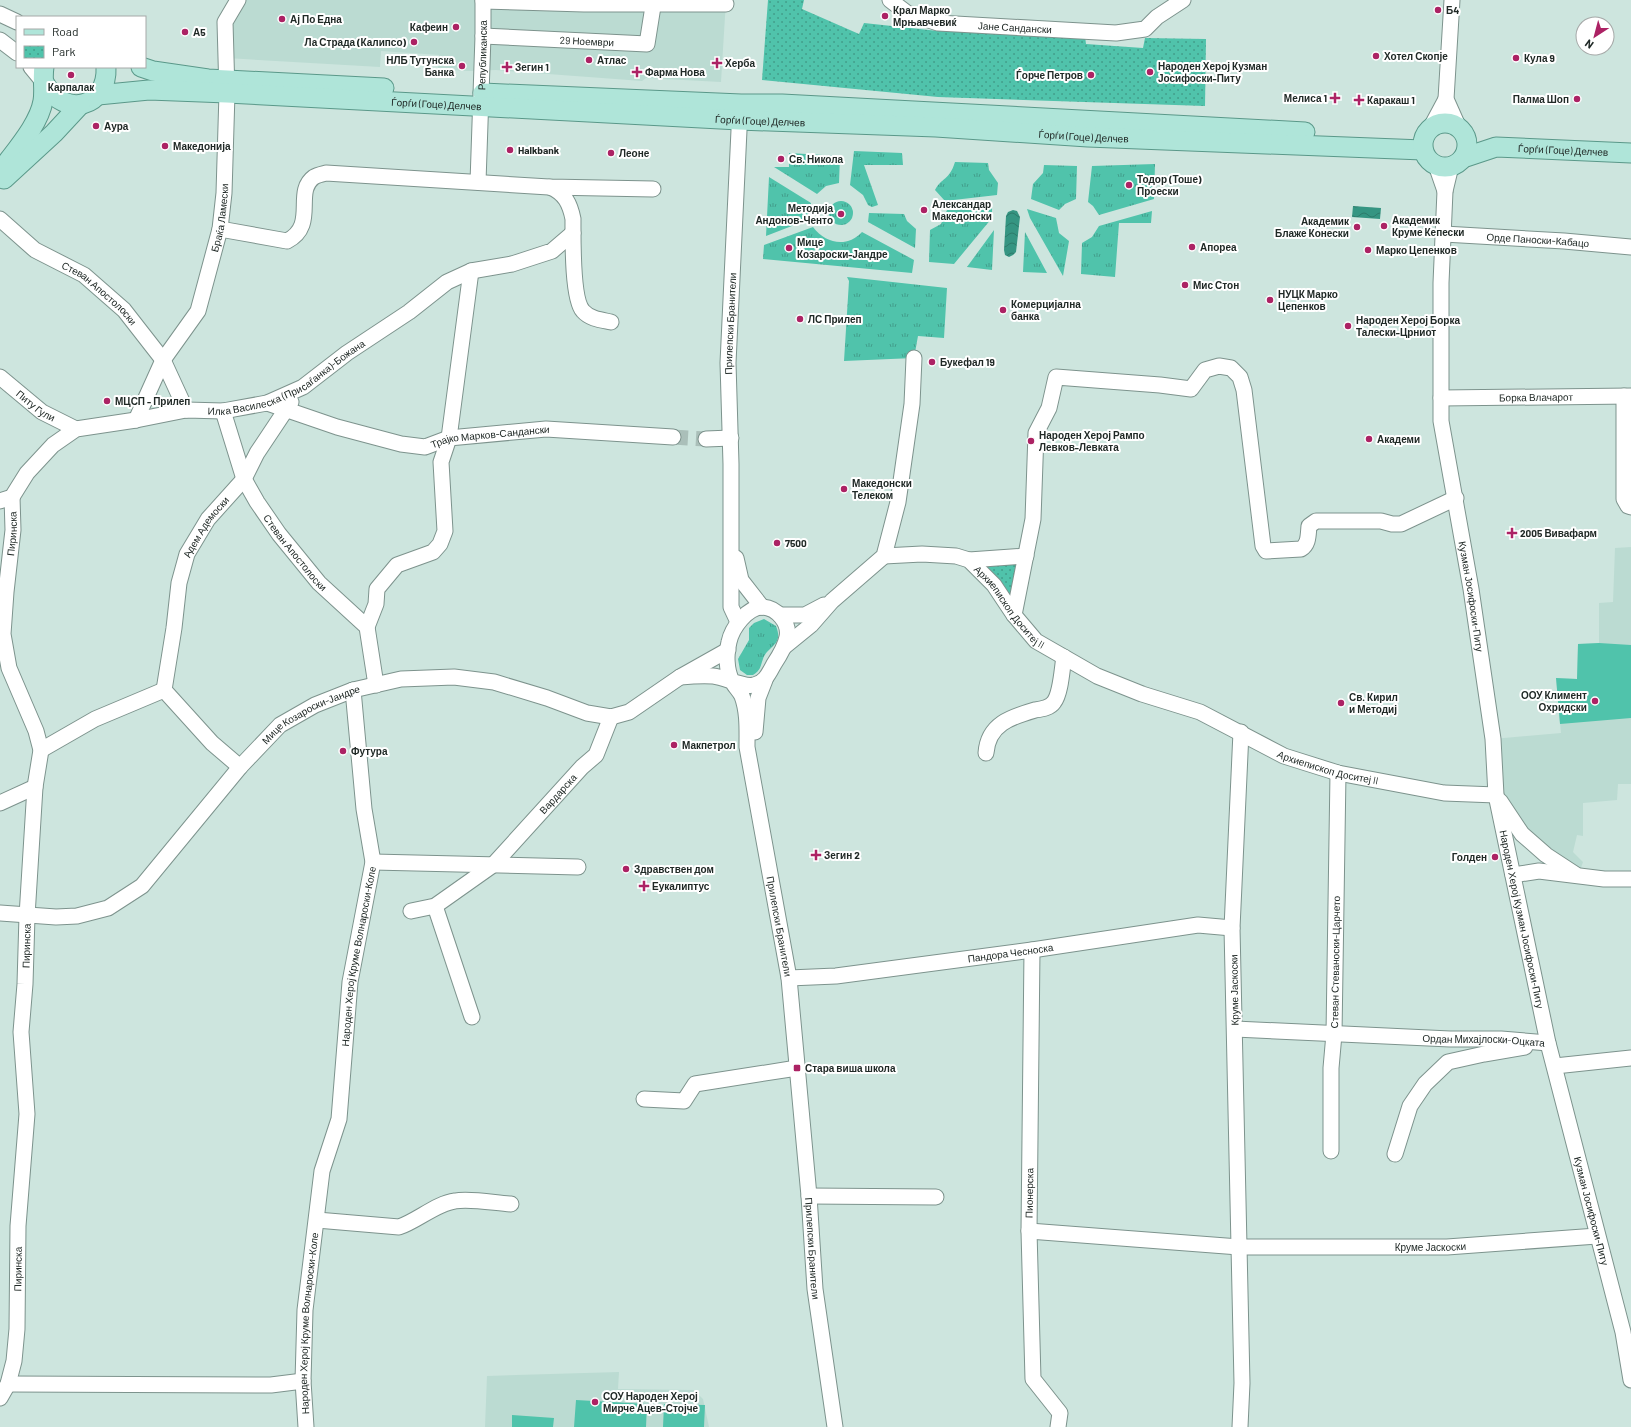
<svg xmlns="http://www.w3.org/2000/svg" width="1631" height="1427" viewBox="0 0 1631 1427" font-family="Barlow,sans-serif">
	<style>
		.built { fill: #bbdbd2 }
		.grass { fill: url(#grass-tufts) }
		.park { fill: url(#park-dots) }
		.pitch { fill: #50c3ab }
		.water { fill: url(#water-waves) }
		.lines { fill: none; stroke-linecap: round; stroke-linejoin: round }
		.minor-tunnel { stroke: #aabfb9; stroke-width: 15; stroke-dasharray: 15 8; stroke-linecap: butt }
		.minor-casing { stroke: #7d938d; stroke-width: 17 }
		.major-casing { stroke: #5a9889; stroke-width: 21 }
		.minor { stroke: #fff; stroke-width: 15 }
		.major { stroke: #afe5d9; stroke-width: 19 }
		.poi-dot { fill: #ac2264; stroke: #fff; stroke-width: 1.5 }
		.labels { text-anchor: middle; stroke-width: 4; stroke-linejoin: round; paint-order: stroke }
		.poi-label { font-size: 10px; font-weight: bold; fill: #202926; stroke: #fff; text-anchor: start }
		.street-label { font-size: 10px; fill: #202926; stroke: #fff }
	</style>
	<defs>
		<pattern id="grass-tufts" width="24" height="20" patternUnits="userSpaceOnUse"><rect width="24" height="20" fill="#50c3ab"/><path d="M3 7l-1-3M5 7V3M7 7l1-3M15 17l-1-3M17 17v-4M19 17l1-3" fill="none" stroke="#429e8b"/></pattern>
		<pattern id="park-dots" width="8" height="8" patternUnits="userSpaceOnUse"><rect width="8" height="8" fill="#50c3ab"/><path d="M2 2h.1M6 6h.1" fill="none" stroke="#429e8b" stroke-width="1.8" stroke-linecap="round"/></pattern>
		<pattern id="water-waves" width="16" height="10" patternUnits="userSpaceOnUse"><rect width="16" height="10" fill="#359582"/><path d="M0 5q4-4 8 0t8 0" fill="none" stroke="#2c7a6a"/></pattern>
	</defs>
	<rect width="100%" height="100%" fill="#cde5de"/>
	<!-- built -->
	<path class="built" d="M238 0H726L721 82 646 78 642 81 496 70 468 71 438 69 439 55 381 51 380 67 226 58 225 22Z
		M1631 547V784H1618L1617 800 1583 803V836L1577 835 1573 852 1583 862 1578 876 1546 855 1496 795 1493 739 1561 733 1556 678 1577 679 1578 644 1599 643V603L1613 602 1615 548Z
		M619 1372 618 1389 694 1390 703 1399 709 1427H485L487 1376Z"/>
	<!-- grass -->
	<path class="grass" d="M854 151 902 153 903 165H864L878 205 872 207 868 205 863 195 850 185Z
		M789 153 840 156 839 183 826 186 817 194 774 167H789Z
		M955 162 988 163 989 170 998 183 997 195 945 201 935 190C942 177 949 181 955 162Z
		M1155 164 1154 199 1099 215 1093 206 1088 202 1092 166Z
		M1044 165 1077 166 1076 199 1065 204 1059 210 1031 199 1033 184 1043 173Z
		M769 177 811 203 810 219 766 236Z
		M829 213a12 12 0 1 1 24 0a12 12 0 1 1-24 0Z
		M992 208V218L954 264 929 262 930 230 941 224 947 210Z
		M1027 209 1056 218 1059 233 1069 241 1063 276 1030 218Z
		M1152 211 1151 223H1119L1115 277 1081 274 1082 243 1092 237 1099 226Z
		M869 213 904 214 907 221 916 229 915 248 868 222Z
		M813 227C826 244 847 248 862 232L914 260 912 273 763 259 764 245Z
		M994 230 992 270 967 267Z
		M1025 232 1047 273 1023 272Z
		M847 277 947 288 944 338 918 336 914 358 844 361 849 281Z
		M764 619 776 626C784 646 768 645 763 659 760 667 761 670 753 675H747L740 670 738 659 749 640V628L754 623Z"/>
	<!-- park -->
	<path class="park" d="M768 0H804L802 9 859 34 864 23 938 31 1085 36 1086 44 1143 48 1145 38 1206 39 1205 106 938 97 762 80Z
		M1026 556 1014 615 969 560Z"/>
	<!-- pitch -->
	<path class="pitch" d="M1599 643 1631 645V718L1560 724 1556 678 1577 679 1578 644Z
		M576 1400 647 1404 646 1427H574Z
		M664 1404 705 1405 704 1427H663Z
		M512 1415 554 1418 553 1427H512Z"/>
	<!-- water -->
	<path class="water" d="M1353 206 1381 208 1380 219 1352 217Z
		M1013 210 1017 211 1020 217 1016 252 1013 255 1009 257 1005 255 1004 250 1006 216 1008 212Z"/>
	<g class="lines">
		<!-- minor-tunnel -->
		<path class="minor-tunnel" d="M673 437 706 439"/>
		<!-- minor casing -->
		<g class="minor-casing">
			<g id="minor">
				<path id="s1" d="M890 0 907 13 938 23 1116 33 1145 29 1157 17 1183 0"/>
				<path d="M1452 0 1446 99 1458 126"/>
				<path d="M483 1 584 4H726"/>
				<path d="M0 14 17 22"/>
				<path id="s2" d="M483 36 647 44 654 0"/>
				<path d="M0 40 17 53"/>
				<path d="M31 67 45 84"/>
				<path d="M1431 127 1446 99"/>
				<path d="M1436 165 1445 191"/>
				<path id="s3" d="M1451 166 1445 191 1441 283V421L1471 589 1493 739 1496 795 1548 1043 1623 1332 1631 1380"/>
				<path id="s4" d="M478 182 483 36V0"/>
				<path d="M550 187C565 193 570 204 573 219 573 237 572 299 583 311 590 319 601 320 611 322"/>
				<path id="s5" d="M0 219 35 250 84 275 124 310 163 360 186 410"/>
				<path d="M220 229 287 241C318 225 293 192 314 177 317 175 322 174 326 173L549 187 653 189"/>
				<path id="s6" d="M1444 234 1564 241 1631 247"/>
				<path id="s7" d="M0 377 42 412 76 429"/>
				<path d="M1624 396V499L1628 506 1631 507"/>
				<path id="s8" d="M1441 398 1631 396"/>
				<path id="s9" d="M267 403 337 427 401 444 425 447 449 438 546 429 673 437"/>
				<path id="s10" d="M223 411 244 479 257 502 279 534 319 583 367 627 376 685"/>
				<path id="s11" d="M136 420 163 360 198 311 220 229 224 193 227 93 225 22 238 0"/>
				<path d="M706 439 731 438"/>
				<path id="s12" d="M0 501 12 497 27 473 53 445 76 429 136 420 186 410 223 411 267 403 303 387 347 353 409 312 447 282 471 271 512 264 552 251 573 233"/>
				<path id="s13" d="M884 556 922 554 956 556 969 560 994 585 1014 615 1036 641 1097 676 1142 694 1200 712 1284 756 1338 773 1444 793 1496 795"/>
				<path d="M736 558 741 580 762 607"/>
				<path d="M969 560 1026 556"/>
				<path d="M780 615H805L824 605"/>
				<path d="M1014 615 1033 519 1036 433 1049 408 1056 377 1160 385 1191 389 1205 370 1219 366 1231 368 1240 377 1244 390 1263 546 1266 551 1301 549C1309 544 1308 535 1309 526L1316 521H1381L1392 524H1401L1456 498"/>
				<path id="s14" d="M738 622 731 607V464L728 363 740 109"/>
				<path d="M367 627 376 604 377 589 397 565 433 552 440 544 445 531 441 462 449 438 471 271"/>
				<path d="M784 647 811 625 832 601 884 556 898 502 912 404 914 358"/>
				<path id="s15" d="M680 677C691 676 702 675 713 676 725 677 744 688 754 685 765 683 769 673 774 664 780 655 785 647 787 637 790 623 777 608 763 607 747 607 732 628 729 642 726 653 726 670 732 681 734 686 739 690 742 696 748 712 747 730 747 747L789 978 809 1196 815 1289 835 1427"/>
				<path id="s16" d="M164 690 174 628 179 583 187 554 208 519 244 479 257 453 291 402"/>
				<path d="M164 690 212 743 240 767"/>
				<path d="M755 732 758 698 765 680"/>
				<path d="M41 750 95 719 164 690"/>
				<path d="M986 753C988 724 1011 717 1035 710 1042 709 1050 708 1054 702 1061 693 1062 668 1064 657"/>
				<path d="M1500 801 1522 834 1546 855 1575 874"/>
				<path d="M0 803 35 787"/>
				<path d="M373 862 578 867"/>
				<path d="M1513 875 1539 871 1604 879H1631"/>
				<path d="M435 906 472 1017"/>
				<path id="s17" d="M411 911 435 906 493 865 582 767 596 755 611 717"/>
				<path id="s18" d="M0 913 56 917 77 916 108 908 142 886 240 767 280 725 315 705 353 690 401 679 454 677 494 682 547 698 587 713 611 717 629 712 680 677 728 650"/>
				<path d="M1032 950 1029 1231 1033 1379 1060 1413 1058 1427"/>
				<path id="s19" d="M789 978 836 976 1032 950 1198 925 1232 928"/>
				<path id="s20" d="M1235 1029 1450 1039H1501L1548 1043"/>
				<path d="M1555 1066 1631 1058"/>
				<path d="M644 1099 684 1101 695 1084 797 1068"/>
				<path id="s21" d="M1331 1151V1068L1334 1034 1338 773"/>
				<path d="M1395 1154 1410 1106 1425 1084 1448 1062 1484 1054 1525 1047"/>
				<path d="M809 1196 936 1197"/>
				<path d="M317 1220 399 1227C417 1221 437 1203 455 1201 469 1198 495 1203 511 1204"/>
				<path id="s22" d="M1029 1231 1239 1247H1447L1597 1236"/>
				<path d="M8 1384 271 1385 303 1381"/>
				<path id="s23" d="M0 1398 8 1384 14 1361 17 1329 18 1226 27 1114 21 1032 25 984 27 916 35 787 41 750 36 731 9 668 3 634 6 592 13 530 12 497"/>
				<path id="s24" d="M306 1427 303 1381 305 1310 322 1171 339 1119 350 982 373 862 364 809 353 690"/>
				<path d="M1240 1427 1242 1383 1232 928 1241 732"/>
			</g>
		</g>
		<!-- major casing -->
		<g class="major-casing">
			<g id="major">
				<path d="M141 67 153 71 208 79 384 88"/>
				<path d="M45 84C65 119 108 107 106 67"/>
				<path d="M483 93 741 104H782L1305 132"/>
				<path id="s25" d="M98 95 149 90 227 93 739 120 936 127 1088 137 1423 150"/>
				<circle cx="1445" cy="145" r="22"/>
				<path id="s26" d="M1463 158 1496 147 1631 153"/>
				<path d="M0 172C14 152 39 125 43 101 45 89 42 78 44 67"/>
				<path d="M4 179 54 133 80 105"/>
			</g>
		</g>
		<!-- minor -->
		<use href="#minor" class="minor"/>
		<!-- major -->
		<use href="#major" class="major"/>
	</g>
	<!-- markers -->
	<g class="poi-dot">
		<circle cx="1438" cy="10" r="4"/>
		<circle cx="885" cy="16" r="4"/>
		<circle cx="282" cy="19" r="4"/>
		<circle cx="456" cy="27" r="4"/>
		<circle cx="185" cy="32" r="4"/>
		<circle cx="414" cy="42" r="4"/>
		<circle cx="1376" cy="56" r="4"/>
		<circle cx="1516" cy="58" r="4"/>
		<circle cx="589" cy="60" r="4"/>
		<path d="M715 57h4v4h4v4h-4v4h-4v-4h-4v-4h4z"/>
		<circle cx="462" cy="66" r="4"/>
		<path d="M505 61h4v4h4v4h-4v4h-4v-4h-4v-4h4z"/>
		<path d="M635 66h4v4h4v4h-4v4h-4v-4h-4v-4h4z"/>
		<circle cx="1150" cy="72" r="4"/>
		<circle cx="71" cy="75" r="4"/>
		<circle cx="1091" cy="75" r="4"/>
		<path d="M1333 92h4v4h4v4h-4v4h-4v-4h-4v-4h4z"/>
		<circle cx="1577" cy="99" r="4"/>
		<path d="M1357 94h4v4h4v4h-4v4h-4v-4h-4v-4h4z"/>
		<circle cx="96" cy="126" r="4"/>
		<circle cx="165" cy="146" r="4"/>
		<circle cx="510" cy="150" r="4"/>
		<circle cx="611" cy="153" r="4"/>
		<circle cx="781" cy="159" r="4"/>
		<circle cx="1129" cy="185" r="4"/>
		<circle cx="924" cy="210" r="4"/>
		<circle cx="841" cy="214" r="4"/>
		<circle cx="1384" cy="226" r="4"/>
		<circle cx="1357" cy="227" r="4"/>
		<circle cx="1192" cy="247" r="4"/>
		<circle cx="789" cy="248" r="4"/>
		<circle cx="1368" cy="250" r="4"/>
		<circle cx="1185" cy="285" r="4"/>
		<circle cx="1270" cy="300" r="4"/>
		<circle cx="1003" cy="310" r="4"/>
		<circle cx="800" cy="319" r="4"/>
		<circle cx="1348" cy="326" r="4"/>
		<circle cx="932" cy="362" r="4"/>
		<circle cx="107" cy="401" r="4"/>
		<circle cx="1369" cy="439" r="4"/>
		<circle cx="1031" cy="441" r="4"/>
		<circle cx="844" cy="489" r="4"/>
		<path d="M1510 527h4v4h4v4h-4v4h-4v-4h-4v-4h4z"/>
		<circle cx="777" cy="543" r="4"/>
		<circle cx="1595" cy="701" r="4"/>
		<circle cx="1341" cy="703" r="4"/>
		<circle cx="674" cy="745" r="4"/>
		<circle cx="343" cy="751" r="4"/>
		<path d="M814 849h4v4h4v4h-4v4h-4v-4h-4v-4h4z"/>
		<circle cx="1495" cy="857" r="4"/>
		<circle cx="626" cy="869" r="4"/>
		<path d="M642 880h4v4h4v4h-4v4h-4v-4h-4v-4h4z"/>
		<rect x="793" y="1064" width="8" height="8" rx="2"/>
		<circle cx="595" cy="1402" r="4"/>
	</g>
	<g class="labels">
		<!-- poi labels -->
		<g class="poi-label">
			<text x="893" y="14">Крал Марко<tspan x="893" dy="12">Мрњавчевиќ</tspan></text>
			<text x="1446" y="14">Б4</text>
			<text x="290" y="23">Ај По Една</text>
			<text x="448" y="31" text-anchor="end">Кафеин</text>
			<text x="193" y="36">А5</text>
			<text x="406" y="46" text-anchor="end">Ла Страда (Калипсо)</text>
			<text x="1384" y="60">Хотел Скопје</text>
			<text x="1524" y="62">Кула 9</text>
			<text x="454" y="64" text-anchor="end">НЛБ Тутунска<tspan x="454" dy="12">Банка</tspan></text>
			<text x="597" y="64">Атлас</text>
			<text x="725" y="67">Херба</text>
			<text x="1158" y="70">Народен Херој Кузман<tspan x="1158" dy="12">Јосифоски-Питу</tspan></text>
			<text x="515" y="71">Зегин 1</text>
			<text x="645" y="76">Фарма Нова</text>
			<text x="1083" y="79" text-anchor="end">Ѓорче Петров</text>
			<text x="71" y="91" text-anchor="middle">Карпалак</text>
			<text x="1327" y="102" text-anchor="end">Мелиса 1</text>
			<text x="1569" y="103" text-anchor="end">Палма Шоп</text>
			<text x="1367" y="104">Каракаш 1</text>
			<text x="104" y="130">Аура</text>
			<text x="173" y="150">Македонија</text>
			<text x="518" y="154">Halkbank</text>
			<text x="619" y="157">Леоне</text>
			<text x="789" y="163">Св. Никола</text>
			<text x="1137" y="183">Тодор (Тоше)<tspan x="1137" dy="12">Проески</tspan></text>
			<text x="932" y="208">Александар<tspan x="932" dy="12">Македонски</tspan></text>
			<text x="833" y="212" text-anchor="end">Методија<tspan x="833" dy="12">Андонов-Ченто</tspan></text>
			<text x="1392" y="224">Академик<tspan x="1392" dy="12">Круме Кепески</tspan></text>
			<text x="1349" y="225" text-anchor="end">Академик<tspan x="1349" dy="12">Блаже Конески</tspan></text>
			<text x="797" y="246">Мице<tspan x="797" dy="12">Козароски-Јандре</tspan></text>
			<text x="1200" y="251">Апореа</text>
			<text x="1376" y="254">Марко Цепенков</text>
			<text x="1193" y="289">Мис Стон</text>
			<text x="1278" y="298">НУЦК Марко<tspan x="1278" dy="12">Цепенков</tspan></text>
			<text x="1011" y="308">Комерцијална<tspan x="1011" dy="12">банка</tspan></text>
			<text x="808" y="323">ЛС Прилеп</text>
			<text x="1356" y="324">Народен Херој Борка<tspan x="1356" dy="12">Талески-Црниот</tspan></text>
			<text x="940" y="366">Букефал 19</text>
			<text x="115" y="405">МЦСП - Прилеп</text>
			<text x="1039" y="439">Народен Херој Рампо<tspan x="1039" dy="12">Левков-Левката</tspan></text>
			<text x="1377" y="443">Академи</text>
			<text x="852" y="487">Македонски<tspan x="852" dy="12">Телеком</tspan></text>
			<text x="1520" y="537">2005 Вивафарм</text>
			<text x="785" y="547">7500</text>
			<text x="1587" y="699" text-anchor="end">ООУ Климент<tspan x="1587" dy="12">Охридски</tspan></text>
			<text x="1349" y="701">Св. Кирил<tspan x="1349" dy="12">и Методиј</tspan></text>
			<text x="682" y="749">Макпетрол</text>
			<text x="351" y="755">Футура</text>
			<text x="824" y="859">Зегин 2</text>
			<text x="1487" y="861" text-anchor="end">Голден</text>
			<text x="634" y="873">Здравствен дом</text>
			<text x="652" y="890">Еукалиптус</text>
			<text x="805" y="1072">Стара виша школа</text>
			<text x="603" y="1400">СОУ Народен Херој<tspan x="603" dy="12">Мирче Ацев-Стојче</tspan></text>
		</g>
		<!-- street labels -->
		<g class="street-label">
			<text dy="4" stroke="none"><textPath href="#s1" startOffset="131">Јане Сандански</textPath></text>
			<text dy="4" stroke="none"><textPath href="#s2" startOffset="104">29 Ноември</textPath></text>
			<text dy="4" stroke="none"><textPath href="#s4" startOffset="127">Републиканска</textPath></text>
			<text dy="4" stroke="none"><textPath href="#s25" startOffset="339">Ѓорѓи (Гоце) Делчев</textPath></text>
			<text dy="4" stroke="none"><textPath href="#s25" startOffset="663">Ѓорѓи (Гоце) Делчев</textPath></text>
			<text dy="4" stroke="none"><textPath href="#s25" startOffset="987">Ѓорѓи (Гоце) Делчев</textPath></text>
			<text dy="4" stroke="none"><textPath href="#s26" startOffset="102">Ѓорѓи (Гоце) Делчев</textPath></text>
			<text dy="4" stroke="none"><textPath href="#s11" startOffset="222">Браќа Ламески</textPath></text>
			<text dy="4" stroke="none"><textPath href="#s6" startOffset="94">Орде Паноски-Кабацо</textPath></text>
			<text dy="4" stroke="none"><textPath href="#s5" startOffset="125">Стеван Апостолоски</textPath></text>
			<text dy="4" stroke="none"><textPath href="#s14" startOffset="300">Прилепски Бранители</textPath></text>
			<text dy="4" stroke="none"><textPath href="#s12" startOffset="328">Илка Василеска (Присаѓанка)-Божана</textPath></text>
			<text dy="4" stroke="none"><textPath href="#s8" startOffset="95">Борка Влачарот</textPath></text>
			<text dy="4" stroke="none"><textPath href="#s7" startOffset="46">Питу Гули</textPath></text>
			<text dy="4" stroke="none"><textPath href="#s9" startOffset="231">Трајко Марков-Сандански</textPath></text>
			<text dy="4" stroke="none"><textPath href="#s16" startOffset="171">Адем Адемоски</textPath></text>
			<text dy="4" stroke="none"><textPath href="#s23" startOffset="876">Пиринска</textPath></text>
			<text dy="4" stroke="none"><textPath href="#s10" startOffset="161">Стеван Апостолоски</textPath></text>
			<text dy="4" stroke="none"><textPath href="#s3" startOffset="434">Кузман Јосифоски-Питу</textPath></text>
			<text dy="4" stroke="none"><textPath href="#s13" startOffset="148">Архиепископ Доситеј II</textPath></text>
			<text dy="4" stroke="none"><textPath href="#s18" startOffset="394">Мице Козароски-Јандре</textPath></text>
			<text dy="4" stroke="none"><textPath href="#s13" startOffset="511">Архиепископ Доситеј II</textPath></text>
			<text dy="4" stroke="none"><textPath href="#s17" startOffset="192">Вардарска</textPath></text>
			<text dy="4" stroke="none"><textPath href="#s3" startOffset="761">Народен Херој Кузман Јосифоски-Питу</textPath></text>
			<text dy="4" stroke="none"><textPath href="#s15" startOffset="522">Прилепски Бранители</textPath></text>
			<text dy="4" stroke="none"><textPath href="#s23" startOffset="456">Пиринска</textPath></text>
			<text dy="4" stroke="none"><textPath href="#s19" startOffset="223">Пандора Чесноска</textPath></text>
			<text dy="4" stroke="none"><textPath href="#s24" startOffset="476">Народен Херој Круме Волнароски-Коле</textPath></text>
			<text dy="4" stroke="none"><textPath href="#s21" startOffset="189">Стеван Стеваноски-Царчето</textPath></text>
			<text transform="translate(1234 990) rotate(-91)" y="4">Круме Јаскоски</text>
			<text dy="4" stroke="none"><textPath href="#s20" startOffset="249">Ордан Михајлоски-Оцката</textPath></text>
			<text transform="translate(1029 1193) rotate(-89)" y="4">Пионерска</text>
			<text dy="4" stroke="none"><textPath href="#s3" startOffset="1061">Кузман Јосифоски-Питу</textPath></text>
			<text dy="4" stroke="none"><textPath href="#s22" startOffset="402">Круме Јаскоски</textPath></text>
			<text dy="4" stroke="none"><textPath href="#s15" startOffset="846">Прилепски Бранители</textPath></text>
			<text dy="4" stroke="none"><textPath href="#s23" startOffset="132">Пиринска</textPath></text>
			<text dy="4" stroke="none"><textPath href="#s24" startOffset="104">Народен Херој Круме Волнароски-Коле</textPath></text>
		</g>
	</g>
	<!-- legend -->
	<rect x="16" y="16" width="130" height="52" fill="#ffffff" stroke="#a6a9a8"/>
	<rect x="24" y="29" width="20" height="6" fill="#afe5d9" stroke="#a6a9a8"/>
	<text x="52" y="36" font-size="12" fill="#202926">Road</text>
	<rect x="24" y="46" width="20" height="12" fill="url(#park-dots)" stroke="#a6a9a8"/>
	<text x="52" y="56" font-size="12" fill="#202926">Park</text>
	<!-- north arrow -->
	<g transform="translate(1595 36) rotate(216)"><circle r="19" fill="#ffffff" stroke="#a6a9a8"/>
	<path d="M0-3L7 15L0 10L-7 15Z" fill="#ac2264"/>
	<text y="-6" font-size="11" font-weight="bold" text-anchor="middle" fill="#202926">N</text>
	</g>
</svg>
